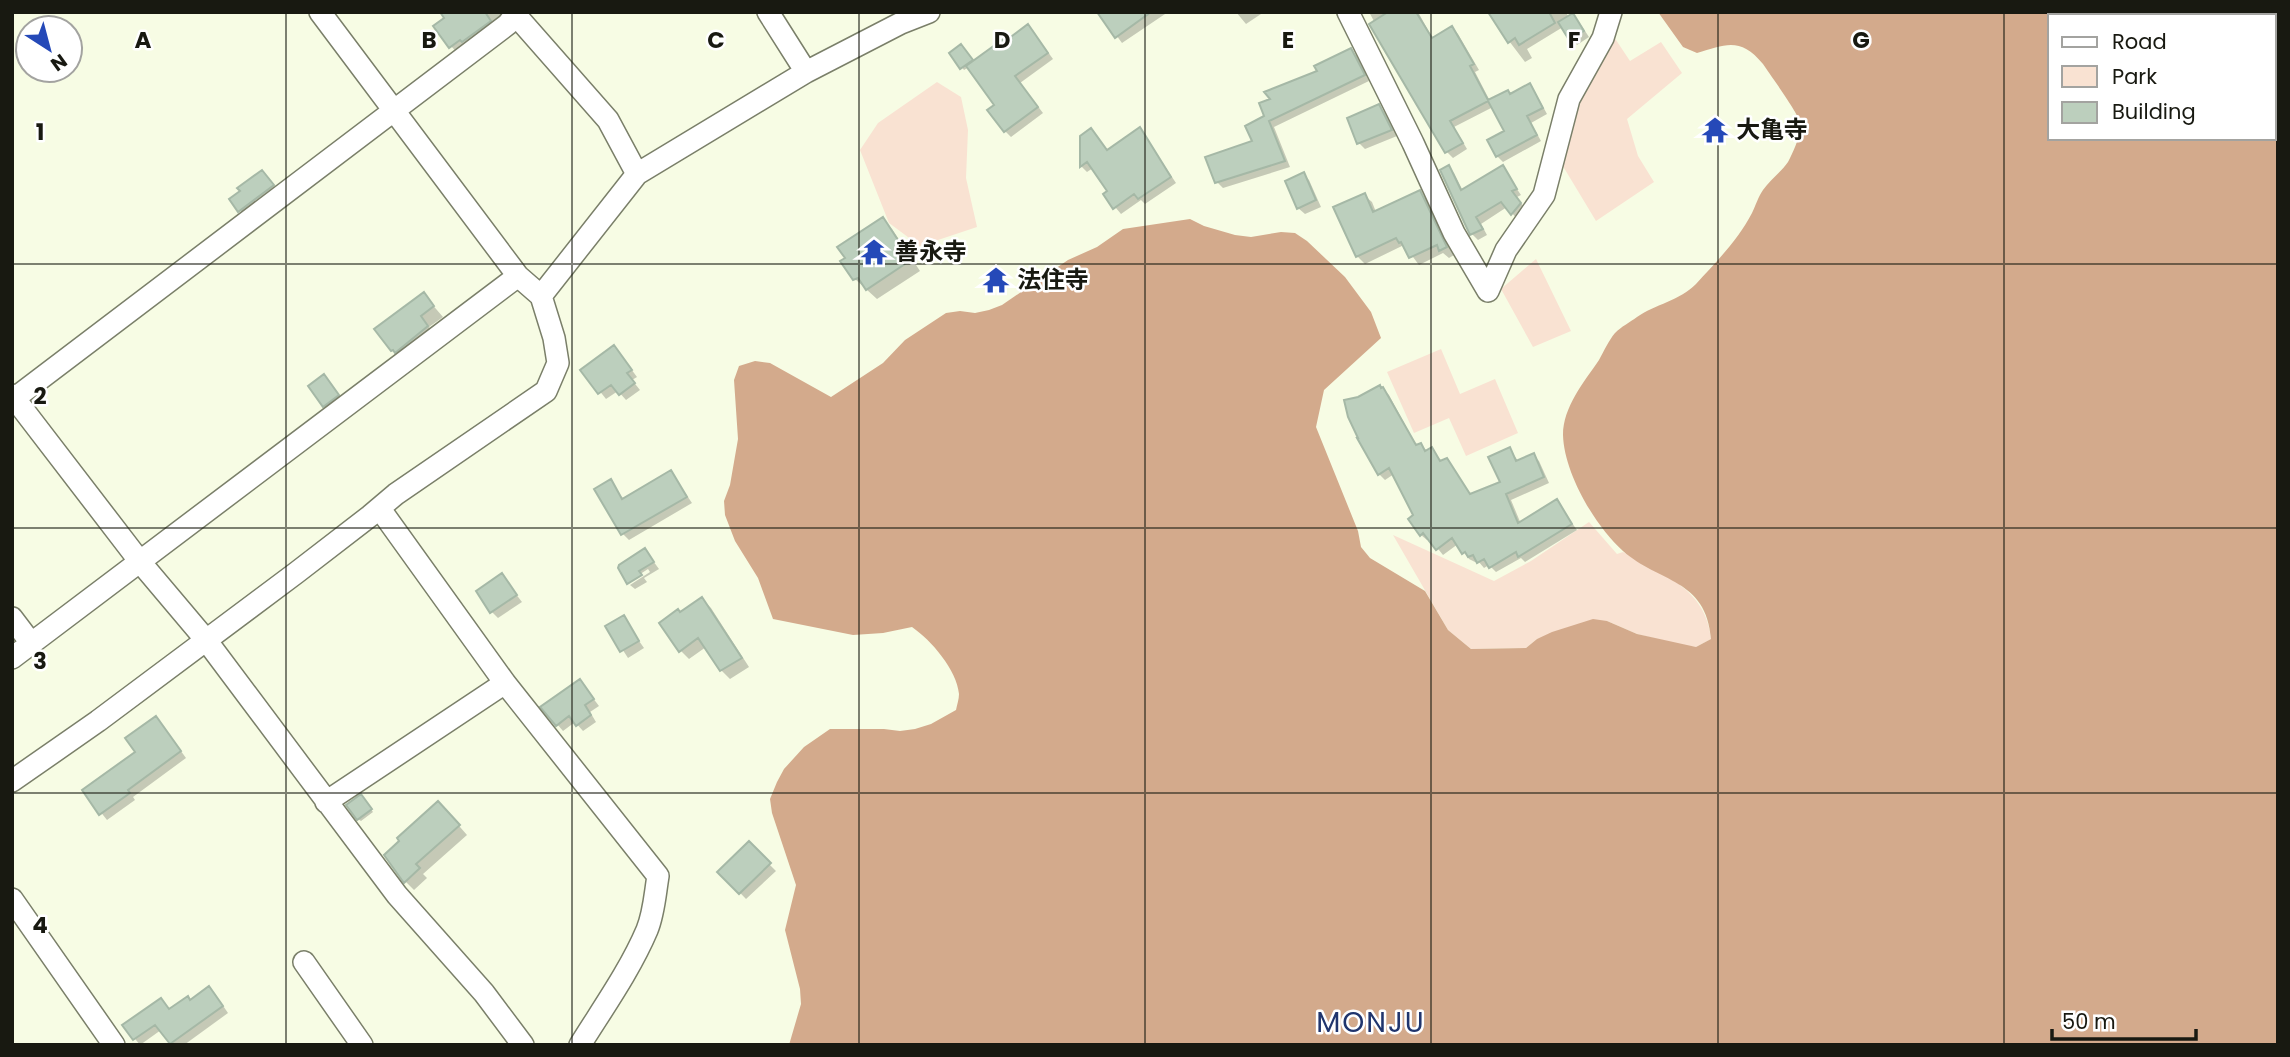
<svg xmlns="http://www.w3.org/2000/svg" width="2290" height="1057" viewBox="0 0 2290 1057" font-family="Poppins,'Noto Sans JP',sans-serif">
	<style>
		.green { fill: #f9e2d2 }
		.forest { fill: #d3aa8c; fill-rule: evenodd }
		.shadow { fill: #0003 }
		.building { fill: #bccfbd; stroke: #a5b8a6; stroke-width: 2 }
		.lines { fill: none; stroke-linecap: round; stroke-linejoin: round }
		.minor-casing { stroke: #7a7f69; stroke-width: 24 }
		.minor { stroke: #fff; stroke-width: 21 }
		.grid { fill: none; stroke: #181911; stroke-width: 2; stroke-opacity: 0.55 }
		.labels { text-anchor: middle; stroke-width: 5; stroke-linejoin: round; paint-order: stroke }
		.poi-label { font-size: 24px; font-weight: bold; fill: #181911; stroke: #fff; text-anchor: start }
		.quarter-label { font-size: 28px; letter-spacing: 2px; fill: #20356d; stroke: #fff }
		.grid-label { font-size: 23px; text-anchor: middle; font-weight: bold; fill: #181911; stroke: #fff; stroke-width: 5; stroke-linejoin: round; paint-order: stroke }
	</style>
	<rect width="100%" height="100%" fill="#f7fce4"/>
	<!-- green -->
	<path class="green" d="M1612 34 1630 61 1661 42 1682 73 1627 119 1638 156 1654 182 1596 221 1558 158 1569 114Z
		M937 82 961 97 968 130 966 178 977 227 920 246 889 223 860 150 878 123Z
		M1536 259 1571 331 1533 347 1501 289Z
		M1441 349 1460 394 1495 379 1518 433 1466 456 1449 418 1414 433 1387 372Z
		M1589 522 1617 554 1623 552C1663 575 1706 588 1711 639L1696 647 1681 645 1637 634 1607 621 1537 639 1526 648 1471 649 1448 630 1393 535 1494 581 1531 561Z"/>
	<!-- forest -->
	<path class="forest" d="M1658 12H2278V1045H789L801 1004 800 989 785 930 796 885 772 813 770 799 777 782 784 769 804 747 830 729H884L900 731 915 729 931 724 956 710C957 705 959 699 959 694 957 670 931 640 912 627L883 633 853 635 773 619 758 578 735 541 725 515 724 501 730 485 738 439 734 380 739 366 755 361 770 363 831 397 883 363 905 340 946 313 960 311 975 313 989 310 1002 305 1068 260 1097 247 1123 229 1190 219 1204 226 1235 235 1251 237 1281 232 1295 233 1307 241 1345 277 1371 312 1381 338 1324 390 1316 427 1358 531 1361 547 1370 558 1425 591 1448 630 1471 649 1526 648 1537 639 1552 632 1593 619 1607 621 1637 634 1696 647 1711 639C1706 578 1659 583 1623 551 1595 526 1564 473 1563 435 1563 407 1584 382 1599 360 1604 351 1609 340 1615 333 1621 327 1630 322 1637 317 1656 304 1679 301 1696 284 1716 262 1738 240 1752 213 1756 205 1758 197 1763 190 1770 180 1781 172 1788 162 1793 152 1802 134 1800 122 1798 113 1769 73 1763 64 1741 37 1726 44 1697 53L1683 47ZM2050 16H2274V138H2050Z"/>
	<!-- shadow -->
	<path class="shadow" d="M449 12H503L508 20 460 56 451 46 446 18Z
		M1099 12H1168L1122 43Z
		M1236 12H1264L1246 24Z
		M1369 12H1418L1433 39 1452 28 1458 34 1479 70 1475 72 1490 101 1511 96 1529 86 1535 92 1547 114 1531 123 1541 141 1503 162 1497 156 1507 131 1493 107 1454 127 1467 149 1453 158 1447 152 1372 26 1375 23Z
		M1487 12H1566L1569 18 1573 15 1579 22 1589 37 1577 45 1563 27 1527 49 1532 58 1525 62Z
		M1034 33 1053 59 1020 83 1043 113 1011 137 1005 131 997 105 969 67 964 70 951 53 963 49 973 63 1008 41Z
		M1351 50 1357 56 1369 81 1274 127 1290 167 1223 188 1217 182 1254 142 1266 117 1319 72Z
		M1379 106 1385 113 1397 136 1365 149 1359 143Z
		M1140 129 1176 183 1145 204 1141 200 1121 214 1105 195 1109 191 1093 168 1087 172 1082 167V137L1108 151Z
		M1502 167 1521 195 1517 197 1526 210 1517 219 1507 207 1481 224 1487 235 1478 240 1472 234 1448 168 1454 173 1463 191Z
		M1303 174 1309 180 1321 207 1305 214 1298 208Z
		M268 178 278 192 246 217 231 199Z
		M1419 192 1427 200 1454 255 1449 258 1443 253 1419 265 1404 245 1365 264 1357 256 1364 195 1372 202 1376 212Z
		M882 219 892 229 920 271 877 299 855 279Z
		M424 295 443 317 429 327 436 336 402 360 393 350Z
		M620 354 637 377 632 380 640 390 626 400 618 391 606 399 583 370Z
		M330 382 344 402 330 412 324 406Z
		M1383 389 1389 395 1417 447 1421 445 1427 451 1432 449 1442 462 1446 460 1471 495 1502 483 1510 449 1518 461 1533 455 1539 461 1549 483 1511 500 1521 524 1556 501 1577 530 1525 562 1521 558 1496 572 1489 565 1484 568 1478 561 1475 562 1469 559 1458 544 1443 555 1430 539 1427 540 1421 535 1416 515 1394 474 1385 480 1379 474Z
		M671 472 692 503 629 540 623 534 610 482 624 500Z
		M645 550 659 569 644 578 647 582 635 589 630 585 650 572 648 569 628 582Z
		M502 576 522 602 498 618 492 612Z
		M702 599 711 608 749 667 730 679 721 670 706 647 689 659 681 651V614Z
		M623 618 644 648 628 658 608 627Z
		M580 681 599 706 590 712 596 722 583 731 575 722 563 731 557 724Z
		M162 725 186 758 133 797 135 800 107 820 84 791 137 753Z
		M363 799 373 812 361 821 358 819Z
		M447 812 467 835 423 874 427 878 414 890 406 882Z
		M749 844 776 871 746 899 720 872Z
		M215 994 228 1013 184 1045H173L161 1030 140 1045 124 1025Z"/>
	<!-- building -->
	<path class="building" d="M440 12H485L491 21 462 42 460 40 449 48 433 26 444 18Z
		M1097 12H1151L1115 38Z
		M1388 12H1416L1432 38 1452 26 1474 64 1470 66 1488 100 1508 90 1510 94 1530 83 1543 108 1527 116 1537 135 1496 157 1487 140 1504 131 1488 101 1450 121 1463 143 1445 153 1369 24Z
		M1488 12H1549L1555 23 1519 45 1515 38 1508 43Z
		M1573 13 1584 31 1569 40 1558 22Z
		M1028 24 1048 53 1015 76 1038 107 1004 132 987 110 994 105 966 66 1006 37 1008 39Z
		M961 44 973 60 960 69 949 53Z
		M1351 48 1365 75 1269 121 1285 161 1215 183 1205 157 1252 141 1245 126 1264 116 1259 103 1270 99 1264 92 1317 71 1314 66Z
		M1379 104 1392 130 1357 144 1347 118Z
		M1140 127 1171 177 1138 199 1134 194 1113 209 1103 194 1107 191 1087 162 1080 167V136L1091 128 1107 150Z
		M1449 165 1461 190 1503 165 1517 189 1512 191 1521 203 1511 215 1501 202 1476 217 1483 229 1470 235 1440 170Z
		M262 170 274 185 238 212 229 199 240 191 237 188Z
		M1304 172 1316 200 1297 209 1285 181Z
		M1420 190 1447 247 1439 251 1437 245 1409 258 1401 242 1399 243 1396 238 1356 257 1333 207 1365 193 1373 212Z
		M883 217 911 260 866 290 858 278 853 280 840 261 845 258 837 247Z
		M424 292 434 306 421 316 428 326 395 353 393 350 391 351 374 329Z
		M614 345 632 370 627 373 635 383 619 395 611 385 598 394 580 370Z
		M324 374 339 395 323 407 308 386Z
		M1380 385 1381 388 1383 387 1416 445 1421 443 1425 451 1432 447 1440 461 1447 458 1470 494 1500 482 1488 457 1510 447 1516 461 1534 453 1544 477 1506 494 1518 523 1557 499 1572 524 1518 557 1516 552 1489 568 1484 559 1477 563 1473 555 1468 557 1465 552 1462 554 1452 538 1436 550 1423 533 1420 536 1408 519 1413 515 1389 468 1378 475 1357 438H1358L1348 417 1344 400 1358 397Z
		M671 470 687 497 621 535 594 489 611 479 622 499Z
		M645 548 654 562 639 571 642 575 627 584 618 568 619 565Z
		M502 573 517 595 490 613 476 591Z
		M702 597 742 658 720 671 698 638 679 652 659 623 678 609 680 612Z
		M624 615 639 641 620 652 605 626Z
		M580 679 594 699 585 705 591 715 576 726 569 716 556 726 540 707Z
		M156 716 181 751 128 790 130 793 99 815 82 790 135 752 125 738Z
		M361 794 372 809 357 820 346 805Z
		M438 801 460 825 416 864 420 868 404 883 384 855 399 841 397 838Z
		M749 841 771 863 739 894 717 872Z
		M209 986 223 1006 170 1044 155 1025 133 1040 122 1025 161 998 169 1009 188 996 190 1000Z"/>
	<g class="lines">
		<!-- minor casing -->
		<g class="minor-casing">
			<path id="minor" d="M513 12 608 120 637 174
				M768 12 806 72
				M1348 12 1413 143 1454 233 1488 291 1506 250 1544 195 1569 99 1603 38 1611 12
				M541 296 637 174 806 72 901 23 929 12
				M12 395 141 563 206 640 397 895 484 993 523 1045
				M15 398 508 24 517 12
				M380 509 505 683 658 876C655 894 654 913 647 930 630 970 603 1008 580 1045
				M12 618 31 643
				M12 658 518 276
				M12 781 98 721 296 573 370 516 396 494 546 391 558 363 554 338 541 296 518 276 320 12
				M326 802 505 683
				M12 899 114 1045
				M304 962 362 1045"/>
		</g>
		<!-- minor -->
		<use href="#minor" class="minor"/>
	</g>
	<!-- grid -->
	<path class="grid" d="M286 12V1045M572 12V1045M859 12V1045M1145 12V1045M1431 12V1045M1718 12V1045M2004 12V1045M12 264H2278M12 528H2278M12 793H2278"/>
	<!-- icons -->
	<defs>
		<g id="temple-bare" transform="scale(2.1)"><path d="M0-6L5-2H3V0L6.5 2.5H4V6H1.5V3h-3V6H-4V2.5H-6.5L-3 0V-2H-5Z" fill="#2549b8" stroke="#fff" stroke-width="2.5" paint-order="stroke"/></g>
	</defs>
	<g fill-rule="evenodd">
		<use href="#temple-bare" x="1715" y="130"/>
		<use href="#temple-bare" x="874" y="252"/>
		<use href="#temple-bare" x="996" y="280"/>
	</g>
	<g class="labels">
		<!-- poi labels -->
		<g class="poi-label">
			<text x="1736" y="138">大亀寺</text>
			<text x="895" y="260">善永寺</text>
			<text x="1017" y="288">法住寺</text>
		</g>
		<!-- quarter labels -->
		<g class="quarter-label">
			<text x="1371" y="1032">MONJU</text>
		</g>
	</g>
	<g class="grid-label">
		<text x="143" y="48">A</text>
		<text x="429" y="48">B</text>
		<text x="716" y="48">C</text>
		<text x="1002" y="48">D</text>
		<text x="1288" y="48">E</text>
		<text x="1574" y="48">F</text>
		<text x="1861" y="48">G</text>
		<text x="40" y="140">1</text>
		<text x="40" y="404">2</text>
		<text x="40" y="669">3</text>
		<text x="40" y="933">4</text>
	</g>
	<!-- border -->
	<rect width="2290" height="1057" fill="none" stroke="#181911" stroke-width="28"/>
	<!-- legend -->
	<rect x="2048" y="14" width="228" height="126" fill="#ffffff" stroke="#a3a3a0" stroke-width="2"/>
	<rect x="2062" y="37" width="35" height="10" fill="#ffffff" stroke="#a3a3a0" stroke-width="2"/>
	<text x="2112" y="49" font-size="21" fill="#181911">Road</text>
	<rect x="2062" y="66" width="35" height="21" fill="#f9e2d2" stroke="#a3a3a0" stroke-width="2"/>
	<text x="2112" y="84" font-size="21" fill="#181911">Park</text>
	<rect x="2062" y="102" width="35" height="21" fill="#bccfbd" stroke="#a3a3a0" stroke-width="2"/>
	<text x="2112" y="119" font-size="21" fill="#181911">Building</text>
	<!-- north arrow -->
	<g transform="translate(49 49) rotate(144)"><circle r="33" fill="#ffffff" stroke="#a3a3a0" stroke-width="2"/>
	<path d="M0-5L12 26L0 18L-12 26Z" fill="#2549b8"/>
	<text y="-10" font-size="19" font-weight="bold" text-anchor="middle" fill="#181911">N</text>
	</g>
	<!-- scale -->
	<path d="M2052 1029v10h144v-10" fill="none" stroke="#181911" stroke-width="3.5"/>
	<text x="2062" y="1029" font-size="21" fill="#181911" stroke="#ffffff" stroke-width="5" paint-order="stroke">50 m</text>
</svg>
